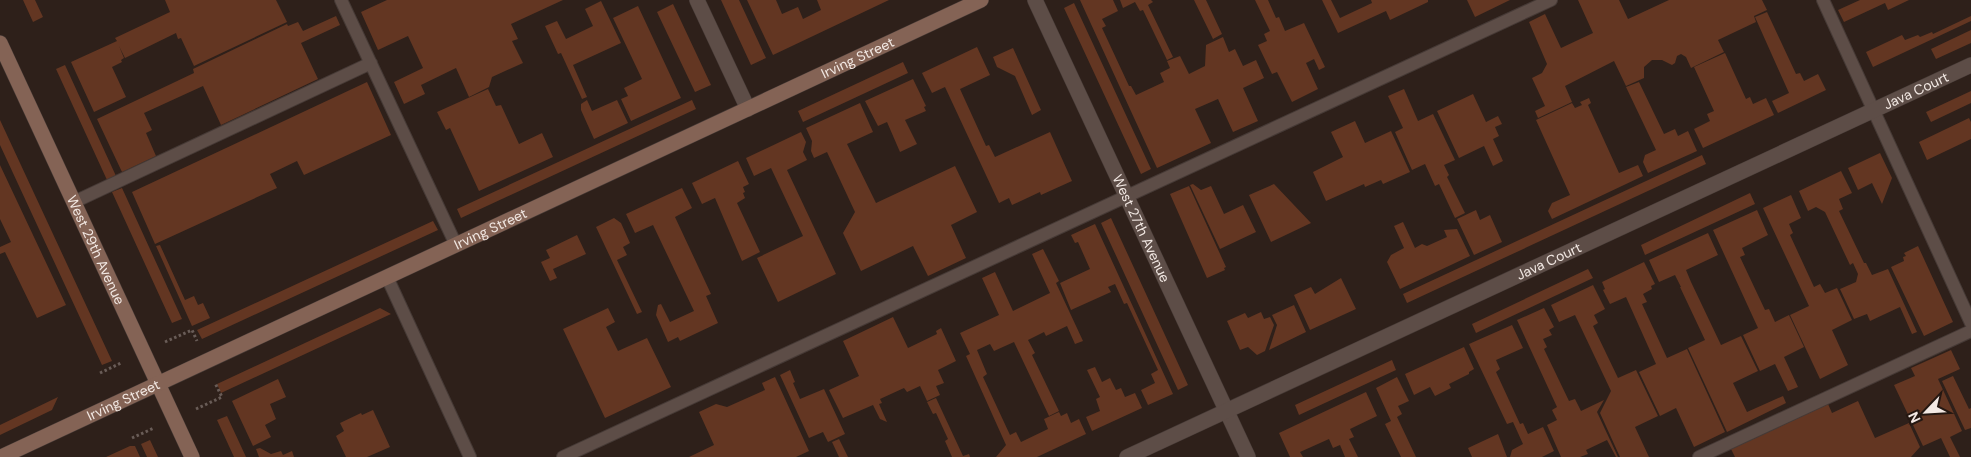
<svg xmlns="http://www.w3.org/2000/svg" width="1971" height="457" viewBox="0 0 1971 457" font-family="'DM Sans',sans-serif">
	<style>
		.green { fill: #633622 }
		.lines { fill: none; stroke-linecap: round; stroke-linejoin: round }
		.lane-casing { stroke: #463a36; stroke-width: 14 }
		.street-casing { stroke: #463a36; stroke-width: 16 }
		.secondary-casing { stroke: #463a36; stroke-width: 16 }
		.path { stroke: #695c57; stroke-width: 3; stroke-dasharray: 2.5 2.5; stroke-linecap: butt }
		.lane { stroke: #5d4d47; stroke-width: 12 }
		.street { stroke: #5d4d47; stroke-width: 15 }
		.secondary { stroke: #846355; stroke-width: 15 }
		.labels { text-anchor: middle; stroke-width: 4; stroke-linejoin: round; paint-order: stroke }
		.street-label { font-size: 14px; fill: #f2e8e3; stroke: #241711 }
	</style>
	<rect width="100%" height="100%" fill="#2e201a"/>
	<!-- green -->
	<path class="green" d="M23 0H35L43 17 33 22Z
		M165 0H276L287 22 194 66 181 38 178 39 176 33 125 58 119 46 124 58 121 60 122 62 112 67 126 97 94 112 71 62 117 41 115 38 170 12Z
		M387 0H563L511 24 518 39 512 41 523 63 492 77 489 87 469 97 456 68 421 85 425 94 404 104 394 82 423 68 408 36 378 50 361 12Z
		M721 0H739L766 58 751 65Z
		M747 0H776L782 14 798 7 803 19 821 10 817 0H889L773 55Z
		M1080 0H1113L1118 11 1102 19 1106 26 1102 28 1129 86H1131L1136 95 1164 82 1160 73 1170 68 1167 61 1180 56 1189 74 1205 66 1206 45 1223 37 1229 52 1235 49 1243 66 1256 60 1264 78 1243 88 1258 121 1233 132 1218 99 1195 109 1211 143 1157 168Z
		M1120 0H1151L1153 2 1148 5 1173 57 1167 60 1143 10 1140 11 1135 2 1123 8Z
		M1194 0H1206L1222 34 1213 39Z
		M1255 0H1268L1276 18 1279 17 1285 31 1304 23 1325 67 1319 70 1314 59 1306 63 1318 89 1292 102 1277 72 1272 74 1258 45 1267 41 1264 34 1270 31Z
		M1322 0H1331L1340 18 1372 3 1371 0H1428V2L1390 20 1386 11 1338 33Z
		M1467 0H1510L1475 17Z
		M1578 0H1619L1628 19 1669 0H1762L1767 10 1754 16 1756 22 1718 40 1724 52 1691 68 1686 57 1681 54 1677 56 1675 63 1672 65 1662 60H1652L1644 67V78L1626 86 1614 61 1565 86 1572 102 1538 118 1535 111 1545 106 1532 78 1542 73 1547 64 1529 22 1545 14 1561 48 1593 33Z
		M1860 0H1909L1888 10 1885 3 1844 22 1838 10Z
		M601 1 621 43 573 65 587 97 582 99 561 53 558 54 545 26 557 21 566 39 593 26 585 9Z
		M1074 3 1151 169 1141 174 1064 8Z
		M673 4 711 85 695 92 657 12Z
		M638 6 681 98 631 121 621 99 628 96 624 88 642 79 613 18Z
		M1767 12 1796 74 1800 73 1804 81 1818 74 1826 90 1778 113 1772 101 1789 93 1755 17Z
		M336 16 340 25 301 43 318 79 221 125 203 86 144 113 152 130 146 133 156 156 122 172 97 119 194 73 193 69 287 24 288 26 298 22 303 31Z
		M1971 16V21L1873 67 1866 52 1902 35 1905 40 1918 35 1920 37 1932 32 1933 34Z
		M1971 30V43L1936 59 1931 49Z
		M977 47 990 75 960 89 986 146 989 145 995 157 1050 132 1072 181 1041 195 1040 192 1012 205 1009 198 999 203 945 87 932 93 922 73Z
		M1013 48 1041 110 1032 115 1015 76 997 67 993 57Z
		M1725 53 1746 99 1750 97 1753 104 1766 98 1774 115 1703 148 1694 129 1710 121 1707 114 1714 111 1694 67Z
		M903 62 908 73 803 122 798 111Z
		M65 65 116 176 107 180 56 69Z
		M913 79 926 106 924 107 926 111 905 120 917 144 900 152 887 122 878 126 865 101Z
		M367 82 391 135 304 175 297 161 270 174 277 188 155 244 132 192Z
		M1639 82 1664 134 1675 129 1678 136 1688 131 1697 151 1648 173 1643 162 1645 155 1656 150 1626 87Z
		M488 89 496 106 501 105 519 144 542 133 553 157 479 191 450 128 446 130 437 112Z
		M1404 89 1418 121 1433 114 1455 160 1444 165 1449 175 1447 177 1465 213 1455 218 1439 184 1435 186 1425 164 1412 170 1395 132 1403 128 1388 96Z
		M1971 91V103L1931 122 1926 112Z
		M1473 94 1486 122 1498 116 1502 124 1495 127 1499 136 1493 139 1503 161 1493 166 1484 146 1459 158 1437 111Z
		M1589 98 1591 103 1588 105 1619 173 1638 165 1643 176 1552 219 1548 211 1552 203 1570 195 1536 120 1572 103 1575 108 1582 105 1580 102Z
		M587 100 592 111 617 100 628 123 594 139 581 110V104Z
		M692 100 696 109 461 218 457 209Z
		M860 103 873 132 847 144 876 203 955 166 977 212 951 225 966 258 928 276 913 246 861 271 843 233 855 212 827 152 814 158 811 151 812 141 806 128Z
		M1969 118 1971 122V139L1927 160 1919 142Z
		M0 120 112 361 102 365 0 145Z
		M1355 121 1365 143 1391 131 1410 172 1383 184 1381 180 1365 187 1364 184 1326 201 1313 172 1343 157 1331 132Z
		M801 132 806 142 803 152 807 160 787 170 836 274 778 302 757 258 803 236 771 168 754 176 746 158Z
		M1880 153 1892 178 1882 204 1872 183 1858 190 1848 168Z
		M1702 155 1706 164 1407 303 1403 294Z
		M738 161 749 184 743 187 745 192 743 193 745 198 737 203 760 252 742 261 715 198 702 204 692 183Z
		M0 165 66 305 37 318 5 252 0 254V247L11 242 0 219Z
		M1841 171 1852 193 1839 199 1843 209 1839 211 1864 263H1866L1872 275 1888 269 1917 332 1912 334 1900 307 1870 321 1867 314 1854 319 1840 289 1856 282 1858 274 1853 263 1850 265 1825 212 1816 207 1808 211 1799 191Z
		M1193 184 1201 190 1211 186 1224 214 1243 205 1256 232 1220 249 1190 185Z
		M1274 184 1311 223 1271 242 1249 195Z
		M1189 186 1226 267 1224 268 1225 270 1207 278 1170 194Z
		M122 188 182 319 172 323 112 192Z
		M682 188 692 208 675 217 711 294 706 296 718 323 680 341 678 337 668 342 656 315 658 305 661 304 670 322 694 311 653 225 635 233 626 214Z
		M1750 193 1755 204 1645 255 1641 245Z
		M1791 195 1801 218 1789 224 1793 233 1790 235 1814 287 1820 284 1825 293 1837 288 1852 320 1832 330 1848 365 1820 379 1790 315 1809 306 1763 208Z
		M1476 210 1480 220 1490 215 1502 242 1474 255 1457 219Z
		M1757 210 1768 235 1742 248 1745 255 1740 257 1765 310 1769 309 1775 322 1789 315 1804 347 1784 357 1798 387 1788 391 1775 364 1760 371 1743 335 1758 328 1713 230Z
		M614 218 621 223 630 243 623 247 627 255 617 260 642 312 637 314 596 227Z
		M1111 218 1188 385 1178 390 1101 223Z
		M433 221 438 230 202 339 197 330Z
		M1403 222 1415 248 1422 244 1427 246 1447 237 1444 230 1457 229 1470 256 1400 289 1387 262 1391 255 1404 248 1394 226Z
		M1095 224 1173 394 1148 405 1141 390 1155 383 1151 374 1158 370 1127 303 1124 304 1115 284 1108 287 1111 292 1071 310 1060 283 1090 269 1078 242 1075 243 1071 235Z
		M1708 233 1718 255 1686 270 1691 282 1681 287 1675 275 1659 282 1649 260Z
		M577 235 586 254 553 269 557 278 550 281 541 262 550 258 546 250Z
		M160 245 185 300 194 296 198 305 203 303 210 318 192 326 156 246Z
		M1918 246 1953 322 1924 336 1891 267 1904 261 1903 257 1906 256 1904 253Z
		M1043 249 1059 281 1056 283 1083 341 1075 344 1067 326 1046 336 1044 332 1028 340 1035 353 1032 355 1059 411 1049 416 1014 342 994 351 990 344 977 350 987 374 983 377 1010 435 1016 432 1021 442 1048 429 1044 419 1059 412 1061 416 1067 413 1071 423 1079 419 1086 434 1037 457H996L1006 445 966 356 970 354 960 333 999 315 982 278 995 272 1013 311 1050 293 1032 254Z
		M1644 262 1655 284 1651 286 1652 289 1643 294 1647 302 1642 304 1667 358 1687 349 1725 432 1694 447 1676 408 1660 416 1639 372 1656 364 1626 297 1610 304 1603 290 1605 289 1602 282Z
		M1588 269 1593 278 1476 333 1472 324Z
		M1341 278 1356 309 1310 330 1294 295 1311 287 1315 294Z
		M1691 282 1721 345 1741 336 1758 371 1733 383 1747 412 1783 396 1786 403 1727 432 1688 348 1705 340 1680 287Z
		M1593 285 1605 309 1594 315 1598 323 1593 326 1618 378 1636 370 1658 416 1635 427 1649 457H1620L1600 413 1611 391 1575 315 1559 322 1551 305Z
		M1294 305 1306 332 1269 350 1277 325 1272 315Z
		M380 308 391 314 221 393 217 384Z
		M608 308 615 322 606 327 618 351 647 338 671 387 605 418 563 329Z
		M1544 308 1554 327 1549 330 1552 335 1543 339 1547 347 1544 349 1569 401 1575 399 1581 411 1604 400 1597 412 1618 457H1616L1607 440 1586 450 1588 454 1580 457H1561L1547 425 1557 420 1552 410 1557 407 1517 320Z
		M1261 312 1264 319 1270 317 1274 325 1265 351 1257 355 1248 347 1240 350 1227 321 1245 313 1248 318Z
		M893 317 908 348 937 334 936 331 941 328 956 361 938 370 944 383 936 386 940 395 927 401 920 386 907 392 904 388 880 399 882 403 879 404 887 422 880 419 873 405 843 418 829 390 859 376 843 341Z
		M1512 325 1523 348 1496 360 1500 369 1496 372 1520 424 1523 423 1528 434 1543 427 1554 451 1542 457H1510L1512 450 1523 444 1513 422 1507 424 1469 344Z
		M1464 347 1474 369 1469 372V374L1449 384 1451 388 1435 396 1430 387 1414 395 1405 374Z
		M1951 350 1960 369 1938 379 1962 431 1950 437 1960 457H1950L1941 438 1923 446 1894 385 1915 376 1911 368Z
		M1392 360 1396 370 1299 415 1295 405Z
		M1095 367 1102 382 1110 378 1116 390 1121 388 1125 397 1135 393 1142 408 1092 431 1086 417 1100 411 1096 399 1100 397 1087 370Z
		M790 370 795 382 793 383 800 399 824 389 845 434 828 442 823 432 809 438 780 375Z
		M1953 376 1969 409 1971 408V428L1965 430 1942 381Z
		M775 377 809 451 796 457H689L714 445 699 412 716 404 727 407 765 390 762 383Z
		M1397 377 1409 401 1398 406 1402 414 1397 417 1416 457H1401L1385 424 1391 421 1376 388Z
		M278 379 286 397 270 404 276 419 265 425 271 437 253 446 232 401Z
		M1366 392 1377 416 1350 429 1354 437 1349 439 1358 457H1345L1340 445 1333 448 1329 439 1300 452 1303 457H1290L1279 433Z
		M58 397 52 410 0 435V425Z
		M936 398 963 456 969 454 970 457H952L945 441 948 439 936 413 933 414 927 402Z
		M1858 401 1875 438 1909 423 1920 447 1911 457H1735L1731 449 1828 404 1832 413Z
		M373 410 390 447 367 457H346L336 436 344 431 340 423 361 413 362 415Z
		M227 416 246 457H234L217 420Z
		M1498 434 1507 457H1472L1468 448Z
		M839 439 848 457H839L832 442Z
		M150 440 158 457H147L141 444Z
		M130 446H135L140 457H106Z
		M260 448 271 454 281 451 283 455 292 451 294 457H259L256 449Z"/>
	<g class="lines">
		<!-- lane casing -->
		<g class="lane-casing">
			<path id="lane" d="M341 0 456 245
				M1823 0 1971 323
				M74 202 371 63
				M387 277 470 457
				M563 457 1551 0
				M1699 457 1971 331"/>
		</g>
		<!-- street casing -->
		<g class="street-casing">
			<g id="street">
				<path d="M697 0 748 109"/>
				<path id="s1" d="M1035 0 1248 457"/>
				<path id="s2" d="M1127 457 1971 65"/>
			</g>
		</g>
		<!-- secondary casing -->
		<g class="secondary-casing">
			<g id="secondary">
				<path id="s3" d="M0 43 192 457"/>
				<path id="s4" d="M1 457 981 0"/>
			</g>
		</g>
		<!-- path -->
		<path class="path" d="M165 342 192 330 197 341
			M100 373 121 363
			M196 409 222 397 215 383
			M132 438 154 428"/>
		<!-- lane -->
		<use href="#lane" class="lane"/>
		<!-- street -->
		<use href="#street" class="street"/>
		<!-- secondary -->
		<use href="#secondary" class="secondary"/>
	</g>
	<g class="labels">
		<!-- street labels -->
		<g class="street-label">
			<text dy="5" stroke="none"><textPath href="#s4" startOffset="945">Irving Street</textPath></text>
			<text dy="5" stroke="none"><textPath href="#s2" startOffset="870">Java Court</textPath></text>
			<text dy="5" stroke="none"><textPath href="#s1" startOffset="252">West 27th Avenue</textPath></text>
			<text dy="5" stroke="none"><textPath href="#s4" startOffset="540">Irving Street</textPath></text>
			<text dy="5" stroke="none"><textPath href="#s3" startOffset="228">West 29th Avenue</textPath></text>
			<text dy="5" stroke="none"><textPath href="#s2" startOffset="465">Java Court</textPath></text>
			<text dy="5" stroke="none"><textPath href="#s4" startOffset="135">Irving Street</textPath></text>
		</g>
	</g>
	<!-- north arrow -->
	<g transform="translate(1926 412) rotate(245)" stroke="#241711" stroke-width="4" paint-order="stroke">
	<path d="M0-4L9 19L0 12L-9 19Z" fill="#f2e8e3"/>
	<text y="-8" font-size="14" font-weight="bold" text-anchor="middle" fill="#f2e8e3">N</text>
	</g>
</svg>
